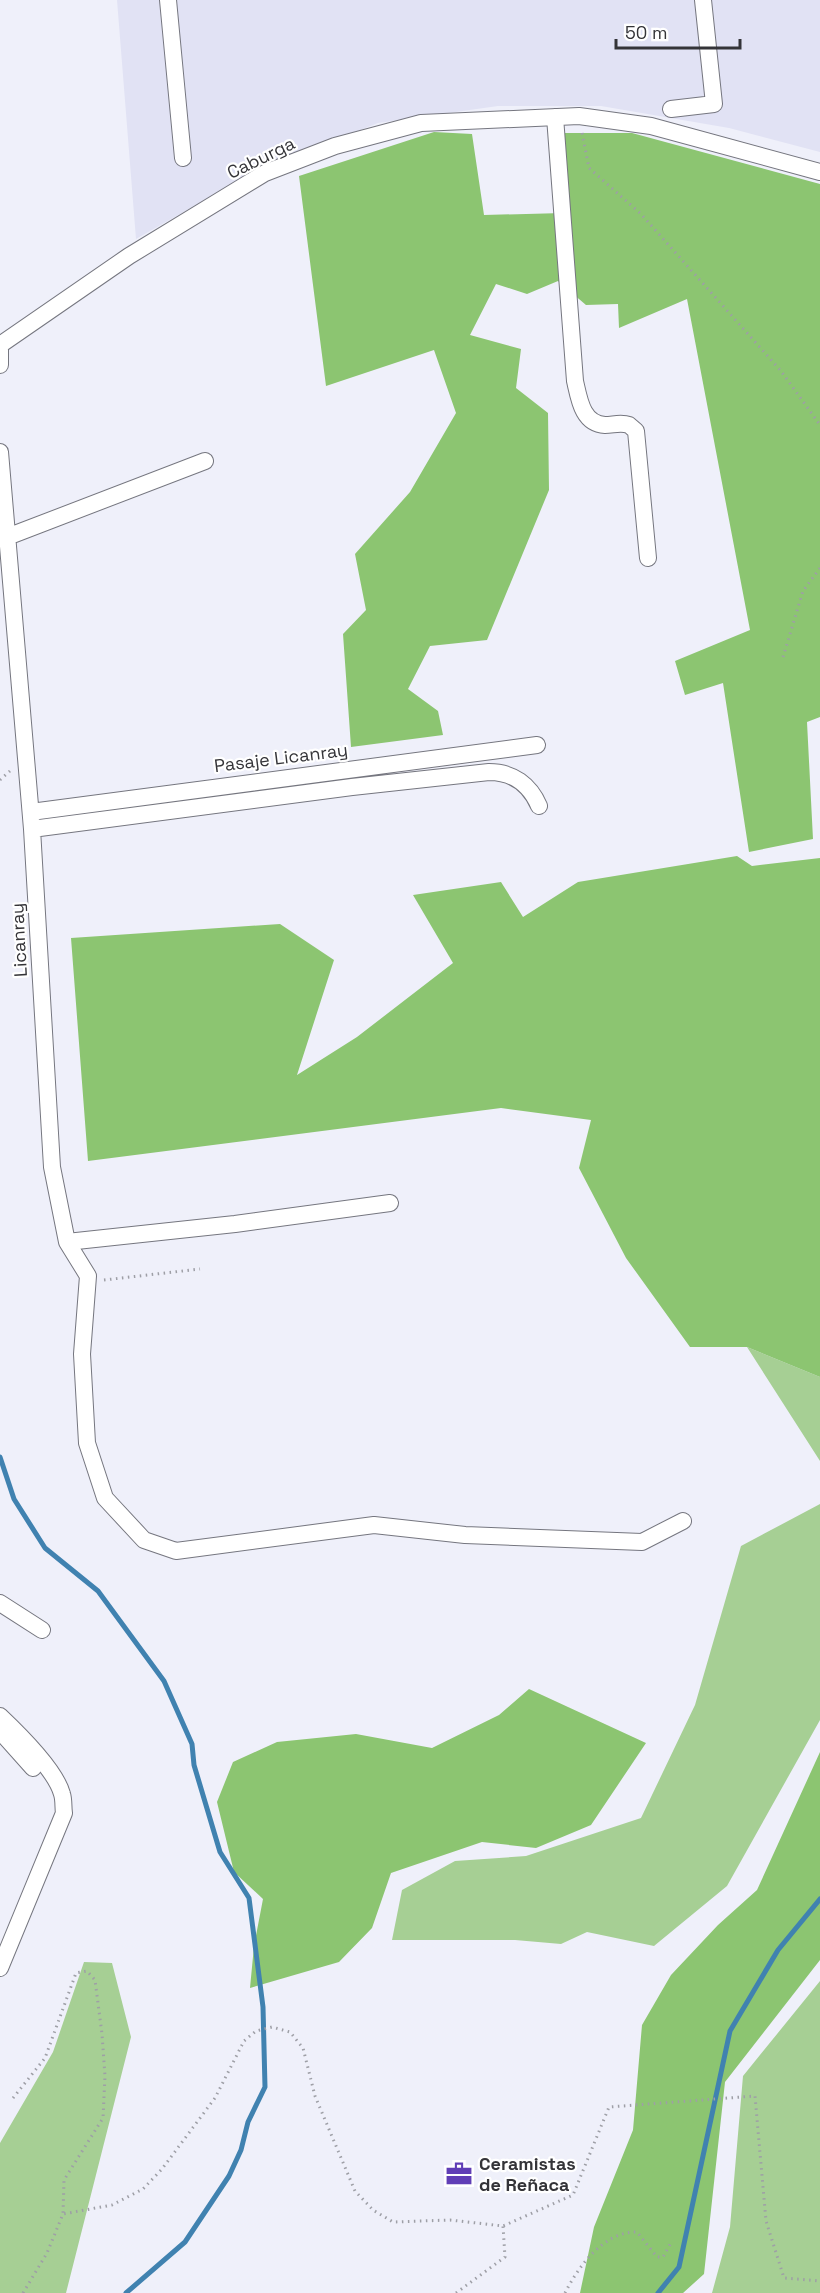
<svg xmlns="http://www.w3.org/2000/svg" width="820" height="2293" viewBox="0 0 820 2293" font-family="'Space Grotesk',sans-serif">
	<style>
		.built { fill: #e1e2f4 }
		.green { fill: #a6cf94 }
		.forest { fill: #8cc571 }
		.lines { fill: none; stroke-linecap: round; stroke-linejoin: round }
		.stream { stroke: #4082b0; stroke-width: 5 }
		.minor-casing { stroke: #75767f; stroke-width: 18 }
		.path { stroke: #9e9fa6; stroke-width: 3; stroke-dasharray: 1.5 4.5; stroke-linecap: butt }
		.minor { stroke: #fff; stroke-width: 16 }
		.labels { text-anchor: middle; stroke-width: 4.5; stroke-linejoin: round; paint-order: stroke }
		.street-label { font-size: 18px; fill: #343438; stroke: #fff }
		.poi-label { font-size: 18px; font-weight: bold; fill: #343438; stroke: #fff; text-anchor: start }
	</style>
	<rect width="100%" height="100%" fill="#eff0fa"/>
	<!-- built -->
	<path class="built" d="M117 0H820V152L729 128 601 106H498L378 123 252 173 136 239Z"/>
	<!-- green -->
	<path class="green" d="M747 1347 820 1377V1461Z
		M820 1504V1720L727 1886 654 1946 587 1932 561 1944 515 1940H392L402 1890 455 1861 526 1856 641 1818 695 1705 741 1546Z
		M84 1962 112 1963 131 2037 66 2293H0V2143L53 2052Z
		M820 1981V2293H712L730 2227 743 2076Z"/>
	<!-- forest -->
	<path class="forest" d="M434 132 472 134 484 215 563 213 561 133H632L820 184V717L807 722 813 839 749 852 723 683 685 695 675 661 750 630 687 299 619 328 618 304 586 305 558 281 527 294 496 284 470 335 521 349 516 388 548 413 549 490 487 640 430 646 408 689 438 711 443 735 351 747 343 634 366 610 355 554 410 492 456 413 434 350 326 386 299 176Z
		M737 856 752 866 820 858V1377L747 1347H690L626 1258 579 1168 591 1120 501 1108 88 1161 71 938 280 924 334 960 297 1075 357 1037 453 963 413 895 501 882 523 917 578 882Z
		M529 1689 646 1743 591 1825 536 1848 482 1842 391 1873 372 1928 339 1962 250 1988 254 1946 263 1899 234 1872 217 1802 233 1762 277 1742 356 1734 432 1748 499 1715Z
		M820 1752V1960L725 2082 704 2274 683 2293H580L594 2227 633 2130 642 2025 671 1975 718 1925 757 1890Z"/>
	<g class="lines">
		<!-- stream -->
		<path class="stream" d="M0 1457 14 1499 45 1548 98 1591 164 1681 192 1744 194 1765 220 1852 249 1898 263 2007 265 2087 248 2122 241 2150 229 2176 185 2242 126 2293
			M658 2293 679 2267 730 2031 778 1950 820 1899"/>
		<!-- minor casing -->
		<g class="minor-casing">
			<path id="minor" d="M168 0 183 158
				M671 109 714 104 703 0
				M555 117 575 381C579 398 582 424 605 425 613 425 621 422 629 425L636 431 648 558
				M0 345 129 256 265 173 335 146 421 123 579 116 651 126 820 172
				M0 350V365
				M0 452 32 829 52 1167 67 1242 88 1276 82 1354 87 1443 105 1498 144 1540 176 1551 374 1525 465 1535 642 1542 683 1521
				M7 537 205 461
				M31 812 537 745
				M32 829 352 787 489 772C513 772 530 785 539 806
				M67 1242 235 1224 390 1203
				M0 1603 42 1630
				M0 1716C18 1733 56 1771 62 1794 64 1800 63 1807 64 1813L0 1968
				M0 1731 33 1768"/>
		</g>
		<!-- path -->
		<path class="path" d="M582 133 589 168 641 214 781 371 820 425
			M783 657 803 591 820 568
			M0 780 10 771
			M104 1280 200 1269
			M13 2098 45 2058 76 1973 87 1971 95 1980 102 2034 105 2076 103 2118 64 2180 63 2214
			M23 2293 47 2253 63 2214 112 2205 143 2189 162 2169 215 2098 244 2041 256 2031 272 2027 290 2032 303 2048 315 2096 355 2191 373 2210 393 2222 450 2220 503 2226 573 2195 609 2107 755 2096 766 2221 784 2278 820 2281
			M456 2293 505 2257 503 2226
			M565 2293C578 2267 604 2231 637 2232L657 2257H663L672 2241"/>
		<!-- minor -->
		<use href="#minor" class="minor"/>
	</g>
	<!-- icons -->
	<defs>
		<g id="office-bare" transform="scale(2.07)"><path d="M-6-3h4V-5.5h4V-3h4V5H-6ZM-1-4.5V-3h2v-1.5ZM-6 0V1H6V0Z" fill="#603eb6" stroke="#fff" stroke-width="2.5" paint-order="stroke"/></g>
	</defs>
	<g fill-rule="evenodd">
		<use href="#office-bare" x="459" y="2174"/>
	</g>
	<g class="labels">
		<!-- street labels -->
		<g class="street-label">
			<text transform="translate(261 158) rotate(-26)" y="6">Caburga</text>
			<text transform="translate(281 758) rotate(-7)" y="6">Pasaje Licanray</text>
			<text transform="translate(19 940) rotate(-93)" y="6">Licanray</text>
		</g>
		<!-- poi labels -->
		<g class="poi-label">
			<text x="479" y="2170">Ceramistas<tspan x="479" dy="21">de Reñaca</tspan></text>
		</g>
	</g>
	<!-- scale -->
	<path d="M616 39v9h124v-9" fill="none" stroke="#343438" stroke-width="3"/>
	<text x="625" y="39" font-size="18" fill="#343438" stroke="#ffffff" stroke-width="4.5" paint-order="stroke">50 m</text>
</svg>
